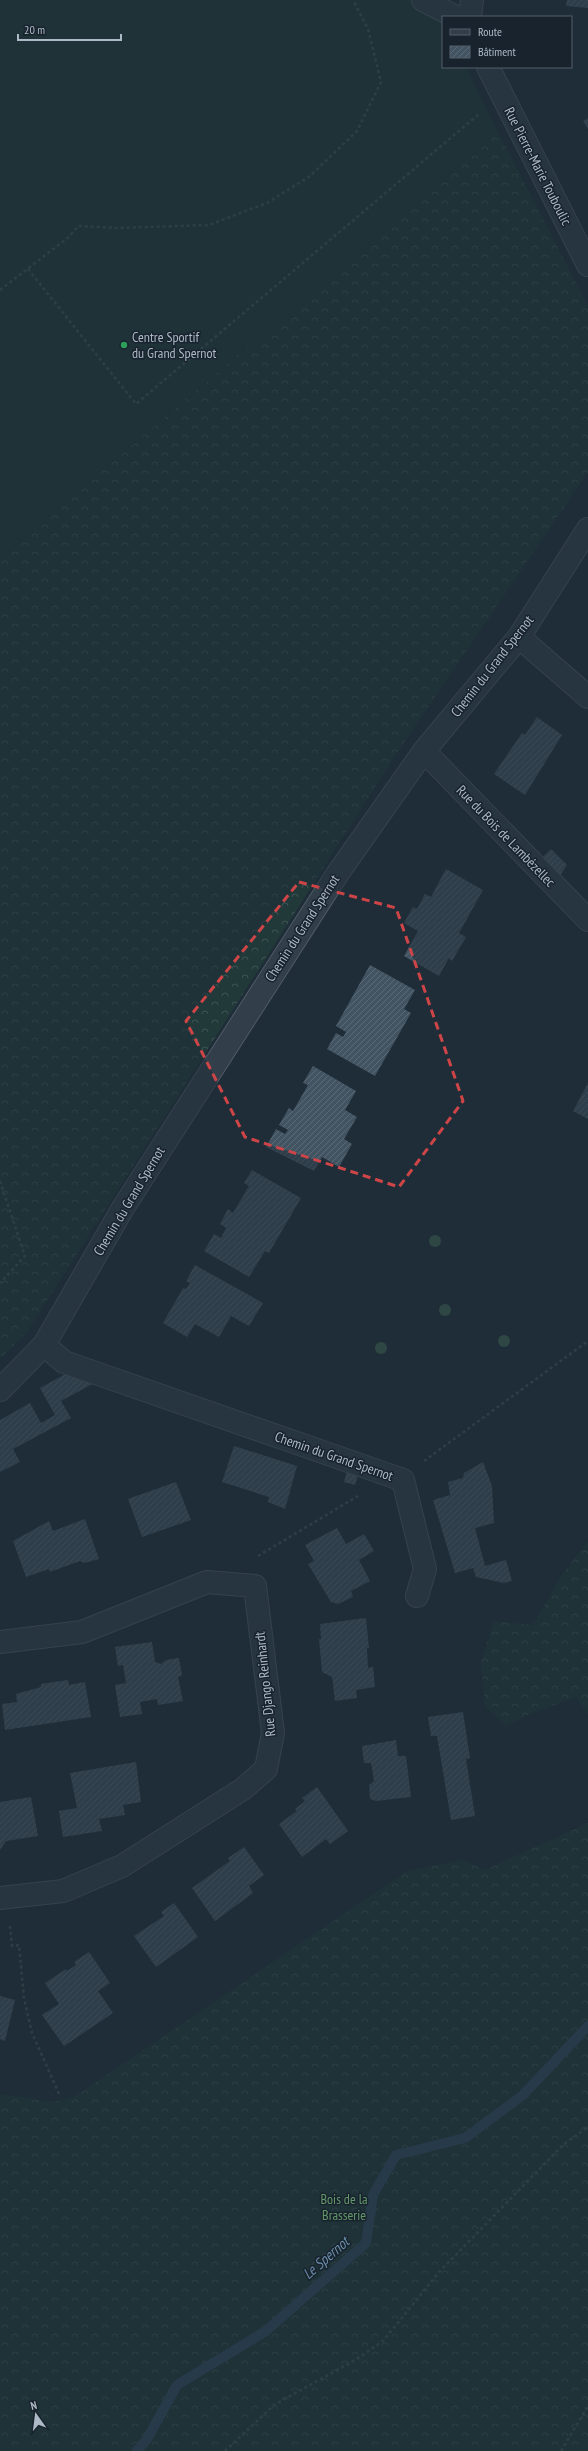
<svg xmlns="http://www.w3.org/2000/svg" width="588" height="2451" viewBox="0 0 588 2451" font-family="'PT Sans Narrow',sans-serif">
	<style>
		.forest { fill: url(#forest-crowns) }
		.pitch { fill: #213939 }
		.lines { fill: none; stroke-linecap: round; stroke-linejoin: round }
		.stream { stroke: #2f495f; stroke-width: 10 }
		.building { fill: url(#building-hatch) }
		.minor-casing { stroke: #505c67; stroke-width: 24 }
		.path { stroke: #3e5656; stroke-width: 2.5; stroke-dasharray: 3 3; stroke-linecap: butt }
		.minor { stroke: #323e49; stroke-width: 22 }
		.tree { fill: #446753 }
		.marked { fill: none; stroke: #ce4548; stroke-width: 3; stroke-dasharray: 8 5; stroke-linejoin: round }
		.leisure-dot { fill: #2e9e5b; stroke: #18232d; stroke-width: 1.5 }
		.labels { text-anchor: middle; stroke-width: 3; stroke-linejoin: round; paint-order: stroke }
		.street-label { font-size: 14px; fill: #adb9c6; stroke: #18232d }
		.poi-label { font-size: 14px; fill: #adb9c6; stroke: #18232d; text-anchor: start }
		.park-label { font-size: 14px; fill: #639769; stroke: #18232d }
		.water-label { font-size: 15px; font-style: italic; fill: #6b8eab; stroke: #18232d }
	</style>
	<defs>
		<pattern id="forest-crowns" width="20" height="18" patternUnits="userSpaceOnUse"><rect width="20" height="18" fill="#213939"/><path d="M2 6a3 3 0 1 1 6 0M12 15a3 3 0 1 1 6 0" fill="none" stroke="#3f5454"/></pattern>
		<pattern id="building-hatch" width="6" height="6" patternUnits="userSpaceOnUse"><rect width="6" height="6" fill="#425361"/><path d="M-1 1l2-2M0 6l6-6M5 7l2-2" fill="none" stroke="#5b6a76"/></pattern>
	</defs>
	<rect width="100%" height="100%" fill="#1f2d38"/>
	<!-- forest -->
	<path class="forest" d="M498 132 588 306V472L395 756 27 1332 0 1359V558Z
		M588 1541V1714L576 1697 530 1714 506 1726 485 1706 481 1663 494 1621 533 1625 562 1575Z
		M588 1823V2451H0V2094L52 2102 74 2097 407 1871 463 1860 485 1870Z"/>
	<!-- pitch -->
	<path class="pitch" d="M0 0H434L443 19V67H466L498 132 0 558Z"/>
	<g class="lines">
		<!-- stream -->
		<path class="stream" d="M137 2451 147 2439 177 2385 266 2331 366 2243 373 2195 396 2155 465 2138 523 2095 588 2026"/>
	</g>
	<!-- building -->
	<path class="building" d="M567 0H588V8L566 6Z
		M588 118V129L583 121Z
		M537 717 562 735 525 795 494 774 522 733 525 735Z
		M551 849 567 865 557 880 539 861Z
		M446 869 483 890 459 933 466 937 452 961 449 958 439 976 404 956 418 931 404 923 413 907 417 909 425 894 431 897Z
		M370 965 415 990 404 1009 411 1013 375 1076 327 1049 336 1033 343 1037 346 1032 336 1026Z
		M313 1066 356 1091 345 1110 357 1117 344 1139 352 1144 339 1167 322 1157 314 1171 266 1147 276 1129 285 1134 288 1130 279 1125 289 1108 293 1111 308 1085 303 1083Z
		M588 1083V1119L573 1111Z
		M252 1170 301 1198 269 1253 265 1251 249 1277 204 1251 214 1234 221 1238 226 1228 220 1224 228 1209 233 1213 249 1186 244 1183Z
		M195 1265 263 1303 249 1326 231 1316 219 1337 195 1324 187 1337 163 1323 183 1288 186 1289 190 1283 186 1281Z
		M69 1372 96 1382 61 1401 71 1418 13 1449 20 1462 0 1472V1420L30 1403 41 1423 55 1415 40 1388Z
		M234 1446 297 1466 285 1509 268 1502 269 1497 222 1482Z
		M483 1462 492 1486 494 1523 475 1528 485 1566 506 1560 512 1581 504 1583 476 1577 473 1568 455 1573 433 1500 450 1495 448 1482 463 1478 464 1473Z
		M347 1471 358 1475 355 1485 344 1482Z
		M176 1482 191 1520 142 1537 128 1499Z
		M85 1519 99 1559 84 1563 80 1561 50 1572 49 1569 26 1577 13 1541 49 1521 53 1531Z
		M337 1528 346 1544 364 1534 374 1551 359 1560 370 1581 351 1591 353 1597 338 1604 331 1602 308 1564 314 1561 305 1545Z
		M366 1618 369 1648H367L368 1668 373 1667 375 1687 356 1690 357 1698 335 1701 332 1677 322 1672 319 1639H321L320 1624Z
		M152 1642 155 1662 161 1664 166 1660 179 1658 182 1675 178 1677 183 1701 158 1705 157 1699 140 1702 142 1714 120 1717 115 1685 126 1683 123 1665 118 1666 115 1647Z
		M68 1680 69 1685 85 1682 91 1717 5 1730 2 1704 17 1702 16 1694 41 1687V1684Z
		M463 1712 470 1758 466 1759 475 1816 451 1820 437 1736H431L428 1717Z
		M396 1740 398 1756H406L411 1797 376 1801 370 1799 369 1785 374 1781 371 1763H364L362 1746Z
		M136 1762 141 1802 123 1805 125 1815 99 1819 102 1831 63 1837 59 1811 77 1808 70 1773Z
		M317 1787 348 1831 330 1844 326 1839 302 1857 279 1824 297 1811 295 1809 305 1801 302 1798Z
		M31 1797 38 1836 6 1841 0 1850V1802Z
		M244 1847 264 1875 249 1886 253 1893 215 1921 192 1888 230 1861 228 1858Z
		M174 1903 198 1937 156 1967 134 1936 164 1916 161 1912Z
		M89 1952 110 1983 98 1991 113 2013 64 2046 42 2015 59 2004 45 1983 66 1969 67 1971 76 1965 74 1962Z
		M0 1996 15 2000 5 2041 0 2039Z"/>
	<g class="lines">
		<!-- minor casing -->
		<g class="minor-casing">
			<path id="minor" d="M423 0 456 17
				M470 17 472 0
				M488 67 588 265
				M519 637 588 697
				M424 751 588 920
				M44 1345 64 1362 403 1480 425 1569 417 1596
				M0 1390 44 1345 123 1208 338 873 424 751 519 637 588 529
				M0 1642 82 1632 207 1582 255 1586 273 1733 266 1769 243 1789 122 1866 63 1891 0 1898"/>
		</g>
		<!-- path -->
		<path class="path" d="M28 269 136 404 479 114
			M0 290 69 237 78 226 116 228 209 225 267 203 310 176 357 131 381 82 368 29 353 0
			M0 1181 25 1256 0 1283
			M424 1461 588 1341
			M258 1556 358 1496
			M10 1926 12 1946 19 1945 24 1998 32 2033 60 2096
			M225 2451 274 2405 357 2359 383 2341 440 2271 564 2144 588 2127
			M561 2451 588 2406"/>
		<!-- minor -->
		<use href="#minor" class="minor"/>
	</g>
	<!-- trees -->
	<g class="tree">
		<circle cx="435" cy="1241" r="6"/>
		<circle cx="445" cy="1310" r="6"/>
		<circle cx="504" cy="1341" r="6"/>
		<circle cx="381" cy="1348" r="6"/>
	</g>
	<!-- marked area -->
	<path d="M0 0H588V2451H0ZM299 882 396 908 463 1101 399 1187 245 1137 186 1021Z" fill="#1f2d38" fill-opacity=".55" fill-rule="evenodd"/>
	<path class="marked" d="M299 882 396 908 463 1101 399 1187 245 1137 186 1021Z"/>
	<!-- markers -->
	<circle class="leisure-dot" cx="124" cy="345" r="4"/>
	<g class="labels">
		<!-- street labels -->
		<g class="street-label">
			<text transform="translate(538 166) rotate(63)" y="5">Rue Pierre-Marie Touboulic</text>
			<text transform="translate(492 666) rotate(-52)" y="5">Chemin du Grand Spernot</text>
			<text transform="translate(506 836) rotate(46)" y="5">Rue du Bois de Lambézellec</text>
			<text transform="translate(302 928) rotate(-57)" y="5">Chemin du Grand Spernot</text>
			<text transform="translate(129 1201) rotate(-59)" y="5">Chemin du Grand Spernot</text>
			<text transform="translate(334 1456) rotate(19)" y="5">Chemin du Grand Spernot</text>
			<text transform="translate(265 1684) rotate(-96)" y="5">Rue Django Reinhardt</text>
		</g>
		<!-- poi labels -->
		<g class="poi-label">
			<text x="132" y="342">Centre Sportif<tspan x="132" dy="16">du Grand Spernot</tspan></text>
		</g>
		<!-- park labels -->
		<g class="park-label">
			<text x="344" y="2204">Bois de la<tspan x="344" dy="16">Brasserie</tspan></text>
		</g>
		<!-- water labels -->
		<g class="water-label">
			<text transform="translate(326 2258) rotate(-41)" y="5">Le Spernot</text>
		</g>
	</g>
	<!-- legend -->
	<rect x="442" y="16" width="130" height="52" fill="#18232d" stroke="#545f6a"/>
	<rect x="450" y="29" width="20" height="6" fill="#323e49" stroke="#545f6a"/>
	<text x="478" y="36" font-size="12" fill="#adb9c6">Route</text>
	<rect x="450" y="46" width="20" height="12" fill="url(#building-hatch)" stroke="#545f6a"/>
	<text x="478" y="56" font-size="12" fill="#adb9c6">Bâtiment</text>
	<!-- north arrow -->
	<g transform="translate(36 2415) rotate(346)" stroke="#18232d" stroke-width="3" paint-order="stroke">
	<path d="M0-3L7 15L0 10L-7 15Z" fill="#adb9c6"/>
	<text y="-6" font-size="11" font-weight="bold" text-anchor="middle" fill="#adb9c6">N</text>
	</g>
	<!-- scale -->
	<path d="M18 34v6h103v-6" fill="none" stroke="#adb9c6" stroke-width="2"/>
	<text x="24" y="34" font-size="12" fill="#adb9c6" stroke="#18232d" stroke-width="3" paint-order="stroke">20 m</text>
</svg>
